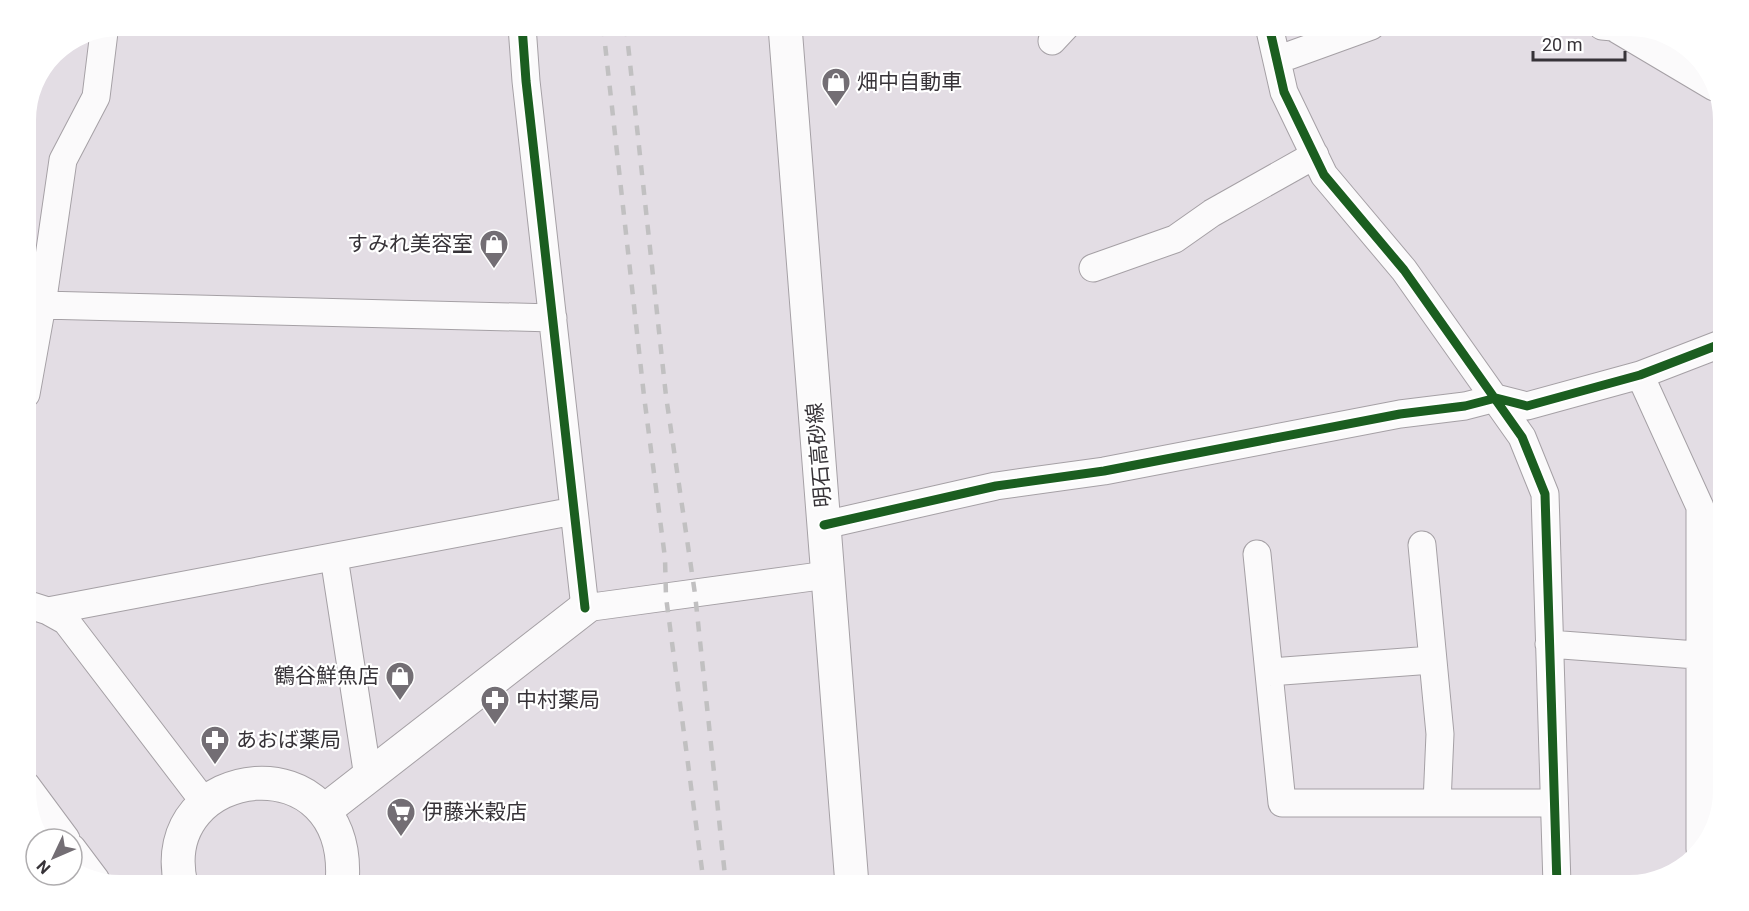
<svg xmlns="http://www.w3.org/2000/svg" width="1749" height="911" viewBox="0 0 1749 911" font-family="Roboto,'Noto Sans JP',sans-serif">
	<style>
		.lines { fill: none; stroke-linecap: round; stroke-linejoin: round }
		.street-casing { stroke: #a5a0a5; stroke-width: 29 }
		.secondary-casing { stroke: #a5a0a5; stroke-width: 35 }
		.street { stroke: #fbfafb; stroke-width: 27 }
		.secondary { stroke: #fbfafb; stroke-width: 33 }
		.rail { stroke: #c1c0c1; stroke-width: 4.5; stroke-dasharray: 10 10; stroke-linecap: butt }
		.cycleway-casing { stroke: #fff; stroke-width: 13 }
		.cycleway { stroke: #1b5e20; stroke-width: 9 }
		.labels { text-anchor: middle; stroke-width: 4.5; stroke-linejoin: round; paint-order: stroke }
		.poi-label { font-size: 21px; fill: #373338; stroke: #fff; text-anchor: start }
		.street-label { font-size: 21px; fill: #373338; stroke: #fff }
	</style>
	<rect width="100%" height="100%" fill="#e3dde4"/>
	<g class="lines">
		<!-- street casing -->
		<g class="street-casing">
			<path id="street" d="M522 26 526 81 585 608 827 575
				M1269 26 1284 92 1324 175 1404 270 1522 437 1545 494 1557 885
				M1602 26 1613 27 1714 87
				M1052 41 1066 26
				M1277 60 1371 26
				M1093 268 1175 239 1212 213 1315 155
				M42 305 553 318
				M1640 375 1700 507V849
				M26 394 42 305 63 160 96 97 104 32
				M824 525 996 486 1104 471 1400 414 1465 406 1496 398 1527 406 1640 375 1723 343
				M1422 545 1440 734 1437 803
				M1257 554 1282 803H1554
				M334 557 368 777
				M26 604 48 611 66 621 205 803
				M48 611 574 511
				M1549 644 1723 657
				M1269 672 1432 660
				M26 785 66 839
				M72 848 96 880"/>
		</g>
		<!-- secondary casing -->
		<g class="secondary-casing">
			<path id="secondary" d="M785 26 852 885
				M324 811 585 608
				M181 885C152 762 355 737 342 885"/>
		</g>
		<!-- street -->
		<use href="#street" class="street"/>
		<!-- secondary -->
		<use href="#secondary" class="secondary"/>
		<!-- rail -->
		<path class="rail" d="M603 26 644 396 665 558 666 597 704 885
			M626 26 666 396 695 594 726 885"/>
		<!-- cycleway casing -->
		<g class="cycleway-casing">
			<path id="cycleway" d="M522 26 526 81 585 608
				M1269 26 1284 92 1324 175 1404 270 1522 437 1545 494 1557 885
				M824 525 996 486 1104 471 1400 414 1465 406 1496 398 1527 406 1640 375 1723 343"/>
		</g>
		<!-- cycleway -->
		<use href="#cycleway" class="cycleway"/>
	</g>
	<!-- icons -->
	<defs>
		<g id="shop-pin" transform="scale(1.5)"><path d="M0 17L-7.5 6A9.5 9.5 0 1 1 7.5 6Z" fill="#736e74" stroke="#fff"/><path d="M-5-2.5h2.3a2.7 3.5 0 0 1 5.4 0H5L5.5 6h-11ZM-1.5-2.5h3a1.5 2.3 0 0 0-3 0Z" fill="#fff"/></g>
		<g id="pharmacy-pin" transform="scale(1.5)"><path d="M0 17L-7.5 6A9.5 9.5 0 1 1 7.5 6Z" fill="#736e74" stroke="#fff"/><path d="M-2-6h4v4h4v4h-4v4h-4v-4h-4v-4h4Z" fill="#fff"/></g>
		<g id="supermarket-pin" transform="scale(1.5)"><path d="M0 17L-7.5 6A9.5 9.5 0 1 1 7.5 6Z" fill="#736e74" stroke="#fff"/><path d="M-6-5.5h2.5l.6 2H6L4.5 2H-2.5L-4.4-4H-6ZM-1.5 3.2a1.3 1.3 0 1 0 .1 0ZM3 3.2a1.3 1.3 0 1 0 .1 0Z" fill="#fff"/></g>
	</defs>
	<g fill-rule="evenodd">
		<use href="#shop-pin" x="836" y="82"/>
		<use href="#shop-pin" x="494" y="244"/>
		<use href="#shop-pin" x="400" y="676"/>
		<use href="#pharmacy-pin" x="495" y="700"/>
		<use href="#pharmacy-pin" x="215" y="740"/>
		<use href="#supermarket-pin" x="401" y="812"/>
	</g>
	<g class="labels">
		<!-- poi labels -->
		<g class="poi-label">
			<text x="857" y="89">畑中自動車</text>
			<text x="473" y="251" text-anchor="end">すみれ美容室</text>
			<text x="379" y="683" text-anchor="end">鶴谷鮮魚店</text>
			<text x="516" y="707">中村薬局</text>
			<text x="236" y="747">あおば薬局</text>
			<text x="422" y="819">伊藤米穀店</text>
		</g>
		<!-- street labels -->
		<g class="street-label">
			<text transform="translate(819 455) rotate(-95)" y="7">明石高砂線</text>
		</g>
	</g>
	<!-- crop -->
	<path d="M0 0H1749V911H0ZM120 36H1629A84 84 0 0 1 1713 120V791A84 84 0 0 1 1629 875H120A84 84 0 0 1 36 791V120A84 84 0 0 1 120 36Z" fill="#fff" fill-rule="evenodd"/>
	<!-- north arrow -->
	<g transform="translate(54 857) rotate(226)"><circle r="28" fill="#ffffff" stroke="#afadaf" stroke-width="1.5"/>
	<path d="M0-4.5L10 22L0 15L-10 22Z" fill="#736e74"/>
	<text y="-9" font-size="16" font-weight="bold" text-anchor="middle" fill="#373338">N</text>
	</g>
	<!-- scale -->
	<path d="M1533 51v9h92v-9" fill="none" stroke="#373338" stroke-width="3"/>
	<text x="1542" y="51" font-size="18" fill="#373338" stroke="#ffffff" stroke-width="4.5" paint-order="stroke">20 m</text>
</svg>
